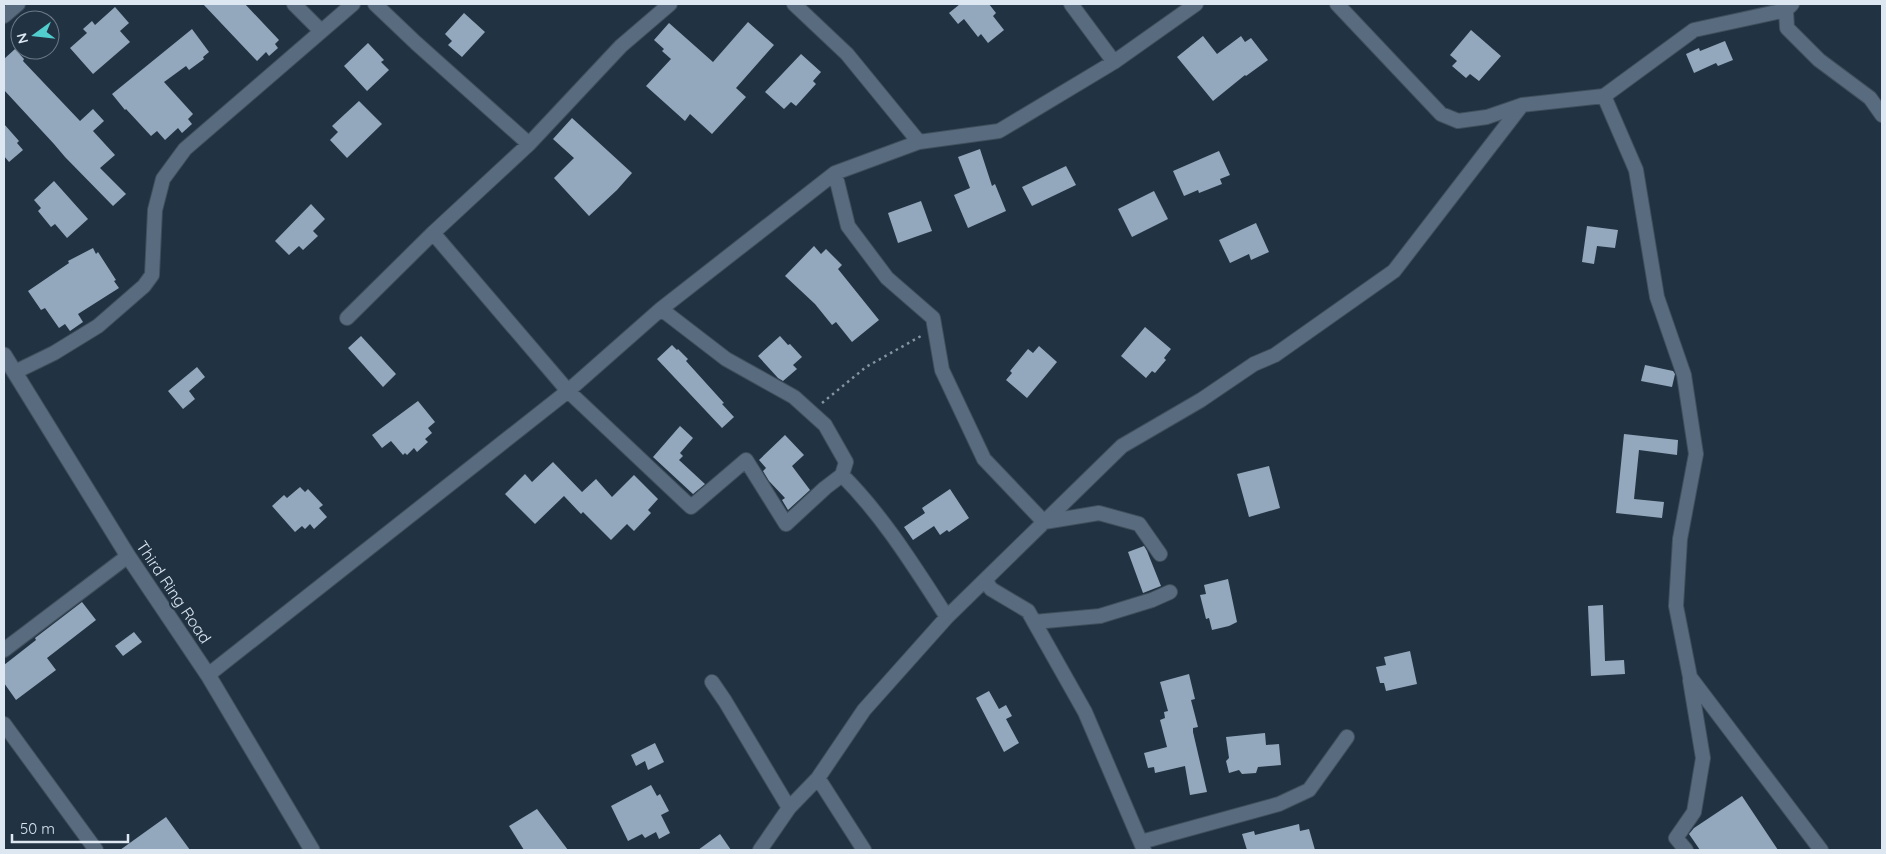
<svg xmlns="http://www.w3.org/2000/svg" width="1886" height="854" viewBox="0 0 1886 854" font-family="Quicksand,sans-serif">
	<style>
		.building { fill: #93a8bc }
		.lines { fill: none; stroke-linecap: round; stroke-linejoin: round }
		.street-casing { stroke: #404f5d; stroke-width: 16 }
		.secondary-casing { stroke: #404f5d; stroke-width: 17 }
		.path { stroke: #8694a1; stroke-width: 2.5; stroke-dasharray: 2.5 4; stroke-linecap: butt }
		.street { stroke: #596c7f; stroke-width: 14 }
		.secondary { stroke: #596c7f; stroke-width: 15 }
		.labels { text-anchor: middle; stroke-width: 5; stroke-linejoin: round; paint-order: stroke }
		.street-label { font-size: 16px; fill: #dce7f2; stroke: #213242 }
	</style>
	<rect width="100%" height="100%" fill="#213242"/>
	<!-- building -->
	<path class="building" d="M203 4H245L279 40 275 44 278 48 269 56 266 52 257 61Z
		M960 4H989L996 13 993 16 1004 30 988 43 981 34 978 37 964 19 958 24 949 13Z
		M115 7 129 23 120 31 130 42 93 74 70 48 87 33 83 29 92 21 95 25Z
		M464 13 485 32 462 57 448 45 452 41 445 34Z
		M748 22 774 45 736 88 746 97 712 134 690 114 685 121 646 86 671 59 662 51 664 49 654 40 669 23 713 62Z
		M192 29 209 52 203 57 204 59 189 70 186 66 164 82 193 114 188 119 192 124 182 133 178 128 165 140 157 131 151 136 126 109 125 110 112 94Z
		M1471 30 1501 56 1479 81 1470 74 1466 78 1452 66 1457 61 1450 55Z
		M1203 36 1217 54 1241 36 1245 42 1251 38 1268 60 1246 76 1245 75 1213 101 1177 57Z
		M1725 41 1733 60 1718 66 1716 63 1694 73 1686 54 1699 48 1700 51Z
		M368 43 384 60 381 62 389 70 367 91 344 66Z
		M15 49 24 59 23 61 80 121 93 109 104 121 93 131 115 155 100 168 126 194 113 206 65 157 54 144 4 90V59Z
		M801 54 821 72 813 81 816 84 796 106 791 102 784 109 765 92Z
		M359 101 382 124 347 158 330 140 338 132 332 126Z
		M572 118 632 173 617 190 589 216 554 178 574 158 553 139Z
		M4 124 19 141 17 143 23 150 9 162 4 156Z
		M980 149 992 186 995 184 1006 211 968 228 954 195 970 188 958 157Z
		M1219 151 1230 175 1220 179 1222 184 1199 193 1198 190 1184 196 1173 171Z
		M1066 166 1076 185 1032 206 1022 187Z
		M54 181 88 219 67 238 55 224 51 227 38 211 41 208 34 200Z
		M1154 191 1168 219 1132 237 1118 209Z
		M921 201 932 231 898 243 888 213Z
		M311 204 325 219 313 231 318 236 303 250 299 246 289 255 275 241Z
		M1256 223 1269 252 1251 260 1249 254 1230 263 1219 240Z
		M1587 226 1618 230 1615 248 1597 246 1594 264 1582 262Z
		M814 246 821 254 826 249 842 265 838 269 879 320 852 342 836 322 832 325 815 304 785 276Z
		M93 248 96 254 98 252 116 280 114 281 119 288 78 314 83 322 70 331 65 324 59 328 45 308 41 310 28 291 69 263 68 261Z
		M1145 327 1171 349 1164 358 1166 360 1155 373 1152 371 1146 378 1121 356Z
		M361 336 396 374 383 387 348 348Z
		M780 336 788 345 790 344 802 357 793 365 797 369 783 381 778 378 758 356Z
		M672 345 677 350 678 349 688 359 686 361 724 403 722 404 734 417 722 428 657 359Z
		M1039 346 1057 362 1027 398 1006 380 1012 373 1010 371 1028 349 1033 353Z
		M1645 365 1673 371 1675 374 1672 387 1641 381Z
		M197 367 205 377 189 391 195 399 183 409 168 391Z
		M418 401 435 422 428 428 432 433 425 439 428 442 417 452 414 448 407 455 405 453 403 455 391 441 382 448 372 435Z
		M680 426 693 438 680 453 683 456 679 460 705 484 693 494 653 457Z
		M1624 434 1678 440 1677 455 1639 450 1634 499 1664 502 1662 518 1616 513Z
		M785 435 804 455 792 466 810 490 788 510 782 500 785 498 769 481 763 471 766 468 759 460Z
		M553 462 582 492 596 479 612 497 634 475 658 499 648 510 651 513 634 531 627 524 611 540 583 512 581 514 564 496 535 524 505 494 525 474 532 482Z
		M1269 466 1280 508 1249 517 1237 474Z
		M300 487 305 492 308 489 323 505 319 508 327 517 314 529 310 524 305 529 302 526 295 532 272 506 284 495 287 498Z
		M950 489 969 518 949 532 947 530 940 535 934 526 913 540 904 527 925 513 922 508Z
		M1144 546 1147 551 1161 586 1143 593 1128 552Z
		M1228 579 1237 622 1229 626 1212 630 1209 618 1206 619 1200 595 1206 594 1204 585Z
		M82 602 96 620 47 658 56 670 16 700 4 683V665L36 640 35 638Z
		M1603 605 1605 661 1624 660 1625 674 1591 676 1588 606Z
		M134 632 142 642 123 656 115 646Z
		M1410 651 1417 684 1386 691 1384 683H1380L1376 667 1386 665 1384 657Z
		M1189 674 1195 699 1191 700 1198 727 1193 728V732L1207 792 1190 795 1185 766 1155 773 1154 767 1148 768 1144 753 1167 747 1160 720 1165 718 1164 712 1168 711 1160 682Z
		M989 691 999 709 1006 705 1012 716 1006 719 1019 743 1004 752 976 698Z
		M1265 733 1266 745 1279 744 1281 765 1258 767 1256 773 1242 774 1239 770 1229 773 1226 761 1229 758 1226 737Z
		M655 743 664 762 648 770 645 761 636 766 631 755Z
		M651 785 657 796 660 794 669 811 661 815 670 833 659 839 656 832 645 838 642 834 628 841 611 806Z
		M1742 796 1778 850H1700L1689 834 1694 828Z
		M537 809 568 850H524L509 826Z
		M166 817 190 850H120Z
		M1299 824 1300 831 1309 829 1315 850H1247L1242 834 1254 831 1255 835Z
		M720 834 731 850H698Z"/>
	<g class="lines">
		<!-- street casing -->
		<g class="street-casing">
			<path id="street" d="M294 4 321 31
				M375 4 416 43 529 144
				M794 4 847 54 919 142
				M1071 4 1114 62
				M1337 4 1441 114 1458 121 1487 117 1522 105 1604 96 1694 30 1786 10
				M1792 4 1786 10 1787 28 1819 60 1870 98 1882 115
				M4 16 18 4
				M1604 96 1636 170 1657 297 1684 375 1696 454 1680 539 1676 606 1690 677 1821 850
				M835 173 848 226 887 278 933 318 942 370 984 459 1044 522 1099 513 1139 524 1160 554
				M433 233 568 391 691 507 746 460 786 524 825 488 842 475C884 517 915 568 947 617
				M661 309 726 359 794 397 825 425 846 462 842 475
				M347 318 433 233 529 144 621 46 670 4
				M15 372 54 353 98 326 144 286 152 275 155 210 163 179 185 149 353 4
				M986 581 991 589 1028 611 1085 712 1144 850
				M1034 622 1100 616 1152 600 1170 592
				M4 650 128 556
				M208 675 568 391 661 309 835 173 919 142 999 131 1114 62 1196 4
				M712 682 725 701 789 808
				M4 724 96 850
				M818 778 864 850
				M1141 842 1279 804 1309 790 1347 737
				M760 850 789 808 818 778 864 710 947 617 1122 446 1201 400 1254 364 1275 355 1394 271 1522 105
				M1686 850 1676 838 1694 812 1703 758 1690 680"/>
		</g>
		<!-- secondary casing -->
		<g class="secondary-casing">
			<path id="secondary" d="M4 355 128 556 208 675 312 850"/>
		</g>
		<!-- path -->
		<path class="path" d="M822 403 866 367 921 336"/>
		<!-- street -->
		<use href="#street" class="street"/>
		<!-- secondary -->
		<use href="#secondary" class="secondary"/>
	</g>
	<g class="labels">
		<!-- street labels -->
		<g class="street-label">
			<text transform="translate(174 592) rotate(56)" y="6">Third Ring Road</text>
		</g>
	</g>
	<!-- border -->
	<rect width="1886" height="854" fill="none" stroke="#dce7f2" stroke-width="10"/>
	<!-- north arrow -->
	<g transform="translate(35 35) rotate(255)"><circle r="24" fill="#213242" stroke="#6c7a88"/>
	<path d="M0-4L9 19L0 12L-9 19Z" fill="#52cdce"/>
	<text y="-8" font-size="14" font-weight="bold" text-anchor="middle" fill="#dce7f2">N</text>
	</g>
	<!-- scale -->
	<path d="M12 834v8h116v-8" fill="none" stroke="#dce7f2" stroke-width="2.5"/>
	<text x="20" y="834" font-size="15" fill="#dce7f2" stroke="#213242" stroke-width="4" paint-order="stroke">50 m</text>
</svg>
